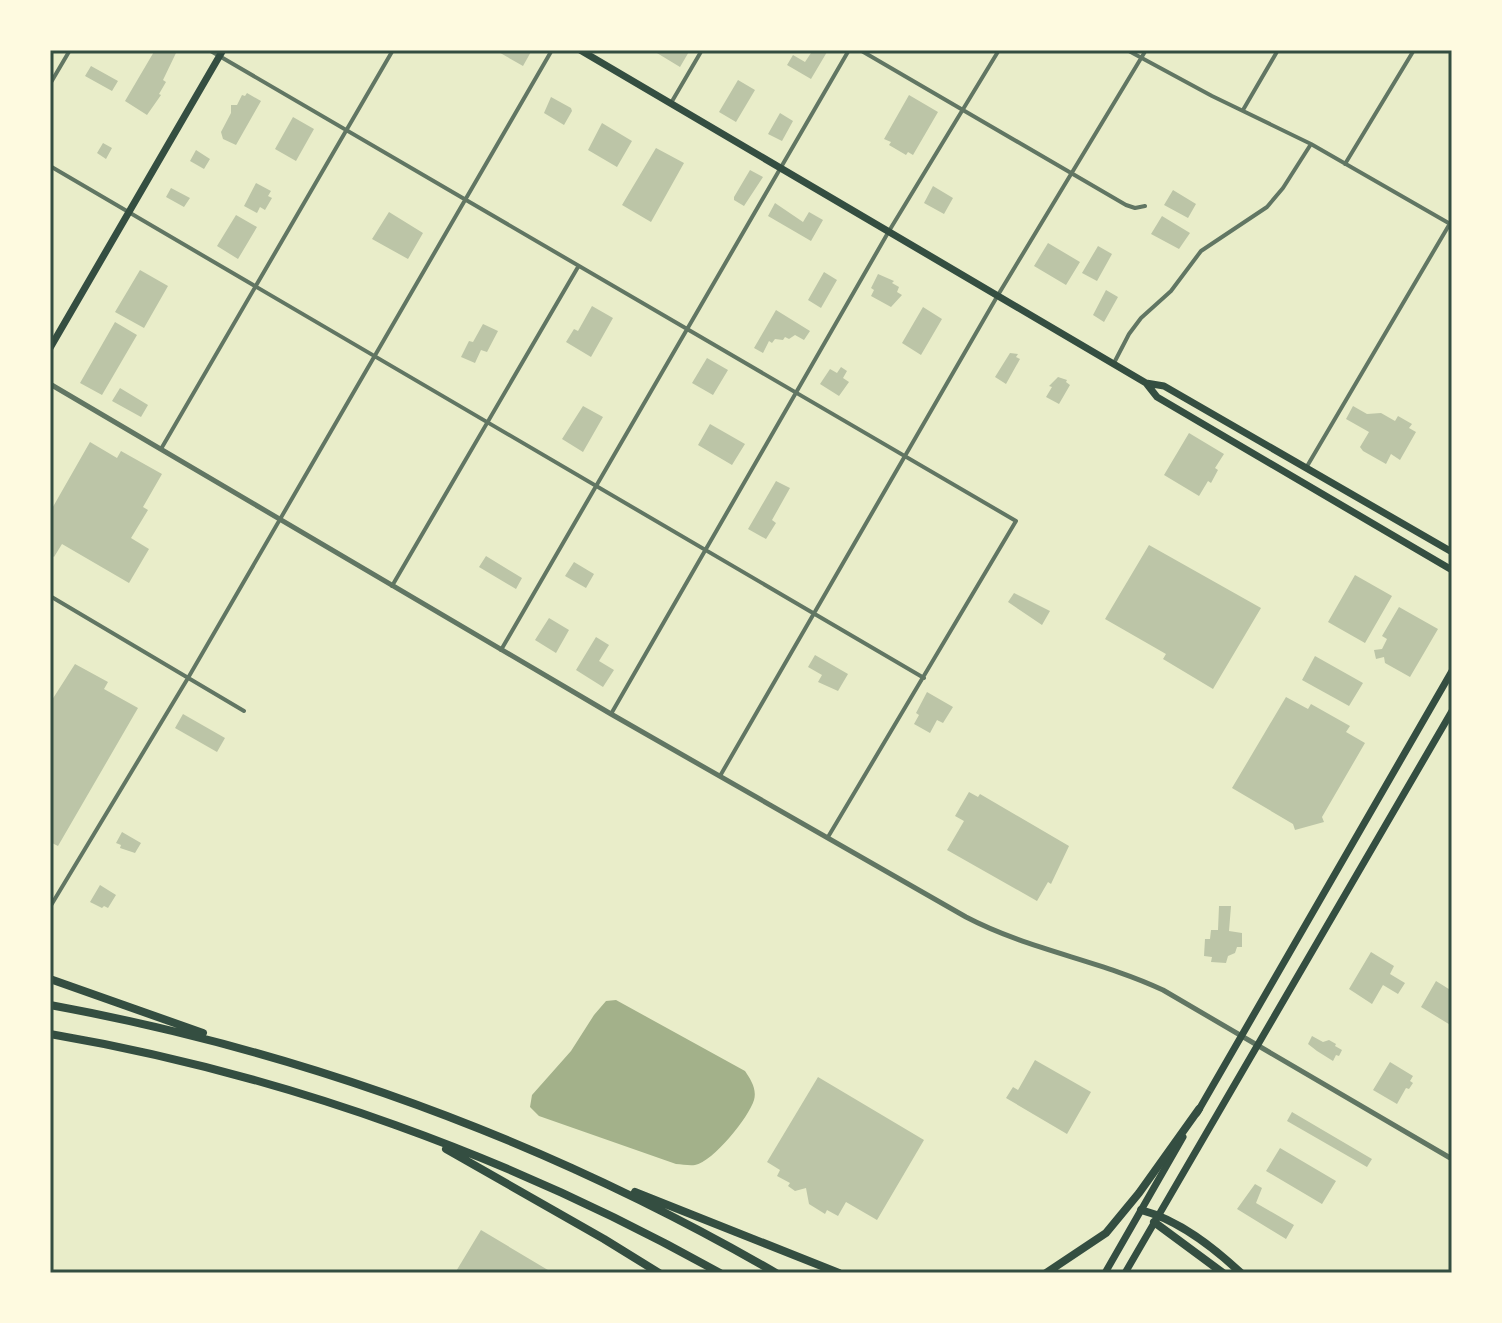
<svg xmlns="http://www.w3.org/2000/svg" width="1502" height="1323" viewBox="0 0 1502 1323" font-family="'DejaVu Sans',sans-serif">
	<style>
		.water { fill: #a3b18a }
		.building { fill: #bcc5a7 }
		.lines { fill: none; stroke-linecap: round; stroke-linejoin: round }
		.minor { stroke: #617663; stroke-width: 4 }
		.tertiary { stroke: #617663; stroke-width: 5 }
		.primary { stroke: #344e41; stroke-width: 7 }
		.motorway { stroke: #344e41; stroke-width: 8 }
		.neatline { fill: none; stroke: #344e41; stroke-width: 3 }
	</style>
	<rect width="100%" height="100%" fill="#e9edc9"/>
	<!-- water -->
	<path class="water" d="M616 1000 745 1071C751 1080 757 1089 754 1100 749 1117 713 1162 695 1165 689 1166 682 1164 676 1164L539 1116 530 1107 532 1095 571 1051 594 1015 606 1001Z"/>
	<!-- building -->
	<path class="building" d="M155 50H171L176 53 163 80 166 82 159 94 161 95 147 115 125 101Z
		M495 50H532L523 66Z
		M652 50H690L680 67Z
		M813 50 827 52 811 79 787 65 793 55 805 62Z
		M91 66 118 81 112 91 85 76Z
		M738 80 755 90 736 122 719 112Z
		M247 93 261 101 236 145 223 139 221 132 231 113V105H237L242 95 245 96Z
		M909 95 938 112 913 155 908 152 906 155 889 145 891 142 884 139Z
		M551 97 571 108 572 111 564 125 544 113Z
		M780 113 793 121 782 141 768 134Z
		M293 117 314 129 296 161 275 149Z
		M602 123 632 141 617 167 588 150Z
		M103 143 112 148 106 159 97 153Z
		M656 148 684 163 651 222 622 205Z
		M196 150 210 159 204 169 190 161Z
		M750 170 763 177 744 206 734 200V197Z
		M256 183 271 191 268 196 272 198 265 210 260 207 257 213 244 206Z
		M933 186 953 198 944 214 924 203Z
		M171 188 190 198 184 207 166 197Z
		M1173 190 1196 204 1188 218 1164 205Z
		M775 203 803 222 809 212 823 220 811 241 768 216Z
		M389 212 423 233 408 259 372 239Z
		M236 215 257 227 238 259 217 246Z
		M1162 216 1190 233 1179 249 1151 234Z
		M1048 243 1080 262 1066 285 1034 266Z
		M1098 246 1112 254 1097 281 1082 273Z
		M140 270 168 286 144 328 115 312Z
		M824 272 837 280 821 308 808 300Z
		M878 274 894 281 892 283 899 287 897 292 902 295 891 307 871 296 874 290 871 288Z
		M1106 290 1118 297 1104 322 1093 315Z
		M592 306 613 318 591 357 566 342 574 329 578 331Z
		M923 307 942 319 921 355 902 343Z
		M776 310 810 331 804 340 795 335 789 339 785 337 783 340 775 339 772 343 769 341 763 353 754 348Z
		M115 322 137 335 102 395 80 383Z
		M483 324 498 331 487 352 481 350 475 363 461 357 469 341 473 342Z
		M1010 353 1018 354 1016 357 1020 359 1006 384 995 377Z
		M707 358 728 370 713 395 692 383Z
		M841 367 847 371 843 378 849 382 839 396 820 384 830 369 837 373Z
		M1058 377 1067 380 1066 382 1070 385 1059 404 1046 397 1052 387 1049 386Z
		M120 388 148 405 141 417 112 401Z
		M583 406 603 417 583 452 562 439Z
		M1353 406 1367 414 1381 413 1395 421 1398 416 1412 424 1409 428 1416 432 1400 460 1391 454 1386 464 1363 451 1360 447 1369 432 1346 419Z
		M710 424 745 444 732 465 698 445Z
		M1189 433 1224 454 1215 468 1218 470 1211 483 1208 481 1199 496 1164 475Z
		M90 442 117 458 121 451 162 474 143 507 148 510 131 538 149 549 129 583 62 544 54 557 50 554V512Z
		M776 481 790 488 772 520 776 523 766 539 748 529Z
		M1149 545 1261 608 1213 689 1163 659 1166 654 1105 619Z
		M486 556 522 578 516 589 479 567Z
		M574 562 594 574 586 588 565 576Z
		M1355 575 1392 596 1365 643 1328 622Z
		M1014 593 1050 611 1042 625 1008 602Z
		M1399 607 1438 629 1410 677 1385 663 1384 657 1376 659 1374 650 1382 649 1387 639 1382 636Z
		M549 618 569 630 556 653 535 640Z
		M596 637 609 645 599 661 614 670 603 687 576 670Z
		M815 655 848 674 838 691 818 682 822 675 808 667Z
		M1315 656 1363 683 1349 706 1302 680Z
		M75 664 108 682 104 689 138 708 58 846 50 842V703Z
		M927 692 953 707 943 723 937 720 930 733 914 724 919 715 916 713Z
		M1286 697 1308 709 1311 704 1350 726 1346 732 1365 743 1322 817 1324 822 1295 830 1293 824 1232 788Z
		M183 714 225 738 217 752 175 728Z
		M969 792 978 797 980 794 1069 846 1051 884 1048 882 1037 901 947 850 964 821 955 816Z
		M122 832 141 843 135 853 120 848 121 845 116 843Z
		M100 885 116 895 108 908 104 906 102 908 90 902Z
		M1219 906H1231L1229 931 1242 933V947H1237L1235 953 1228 956 1226 963 1211 962 1212 957 1204 956 1205 939H1210L1211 930H1218Z
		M1371 952 1394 966 1390 974 1405 983 1398 994 1383 985 1372 1004 1349 989Z
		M1436 981 1452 991V1026L1421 1007Z
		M1312 1036 1323 1042 1329 1040 1336 1044 1335 1046 1342 1050 1339 1056 1336 1055 1333 1061 1317 1051 1308 1044Z
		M1035 1060 1091 1092 1067 1134 1006 1098 1013 1087 1018 1090Z
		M1390 1062 1413 1076 1410 1081 1413 1083 1409 1089 1406 1088 1397 1104 1373 1090Z
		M818 1077 924 1140 877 1220 846 1202 838 1216 827 1210 825 1214 809 1204 806 1188 795 1191 788 1186 790 1183 777 1176 780 1170 767 1162Z
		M1292 1112 1372 1159 1367 1167 1287 1121Z
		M1280 1148 1336 1181 1322 1204 1266 1171Z
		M1255 1184 1262 1188 1256 1203 1294 1225 1286 1239 1237 1209Z
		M481 1230 553 1273H455Z"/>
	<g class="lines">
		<!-- minor -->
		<path class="minor" d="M209 50 1016 521 828 837
			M860 50 1126 205 1135 208 1145 206
			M1127 50 1212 96 1311 144 1452 225
			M50 84 70 50
			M671 103 702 50
			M1243 110 1278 50
			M1345 164 1414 50
			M50 166 924 678
			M1114 363 1129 334 1141 318 1171 291 1201 251 1267 207 1283 188 1311 144
			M161 449 393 50
			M1306 468 1452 220
			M392 586 578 267
			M50 596 244 711
			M501 650 849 50
			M611 714 889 231 999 50
			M720 776 998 295 1146 50
			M50 907 188 678 552 50"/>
		<!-- tertiary -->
		<path class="tertiary" d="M50 384 611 714 966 917C1029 950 1099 960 1163 990L1452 1159"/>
		<!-- primary -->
		<path class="primary" d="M580 50 1146 383 1164 386 1452 552
			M50 348 223 50
			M1146 383 1157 397 1452 570
			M1197 1113 1452 671
			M1105 1273 1183 1137
			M1125 1273 1452 711"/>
		<!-- motorway -->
		<path class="motorway" d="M50 979 203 1033
			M50 1005C306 1052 551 1143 776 1273
			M50 1034C284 1074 513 1157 720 1273
			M446 1149 604 1239 659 1273
			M635 1192 839 1273
			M1141 1210C1179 1220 1213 1247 1241 1273
			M1154 1222 1223 1273
			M1046 1273 1106 1233 1139 1193 1199 1109"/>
	</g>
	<!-- border -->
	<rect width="1502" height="1323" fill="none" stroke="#fefae0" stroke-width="104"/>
	<rect x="52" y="52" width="1398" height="1219" class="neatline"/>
</svg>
